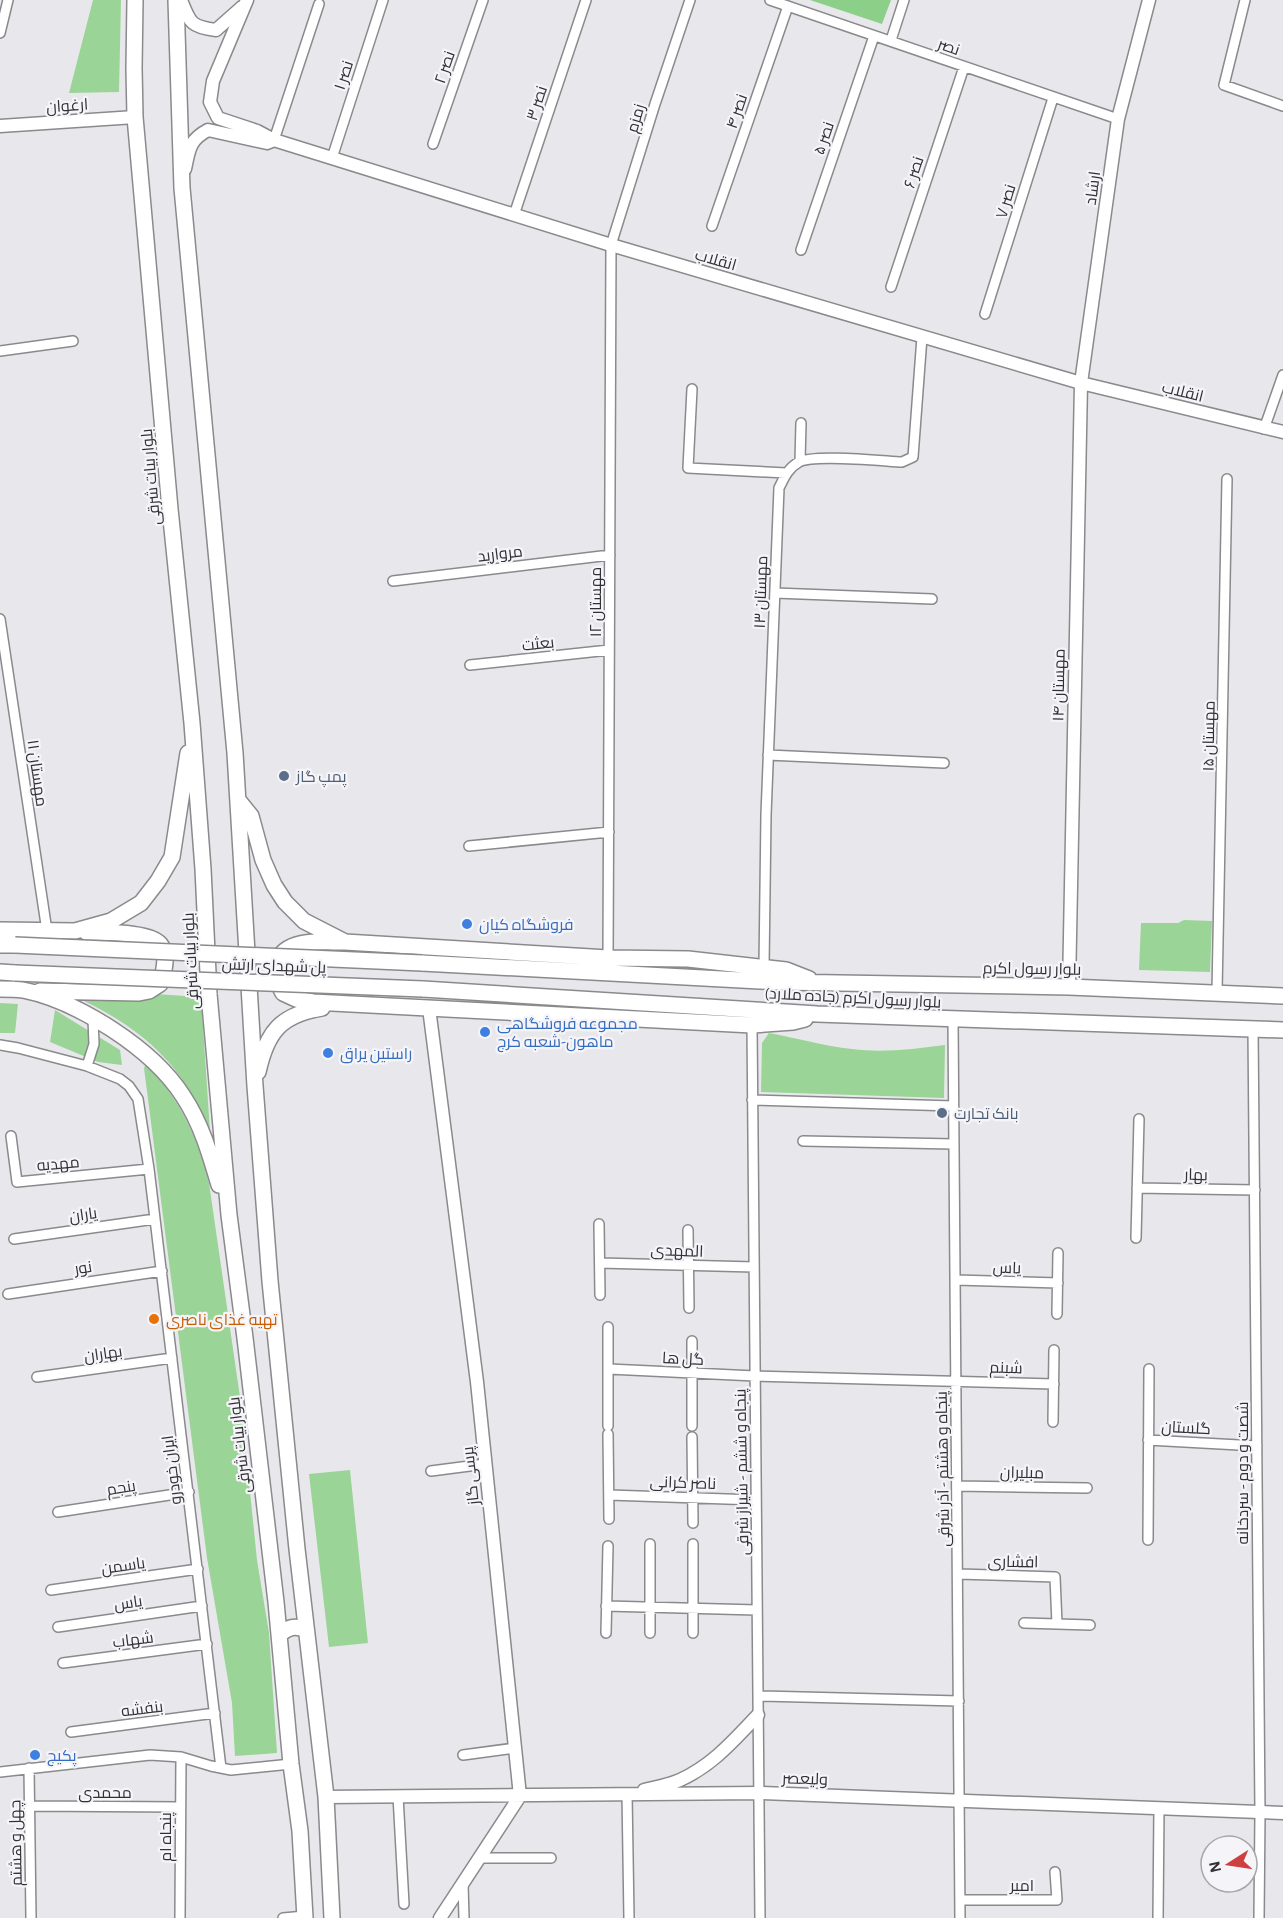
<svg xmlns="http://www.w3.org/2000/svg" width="1283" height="1918" viewBox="0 0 1283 1918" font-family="'Alegreya Sans',Cairo,sans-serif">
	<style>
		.green { fill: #9ad497 }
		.forest { fill: #8bcf88 }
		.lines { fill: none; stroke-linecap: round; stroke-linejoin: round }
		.minor-casing { stroke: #8a8a8d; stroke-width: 12 }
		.tertiary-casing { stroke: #8a8a8d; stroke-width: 15 }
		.primary-casing { stroke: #8a8a8d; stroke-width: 18 }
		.minor { stroke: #fff; stroke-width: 9 }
		.tertiary { stroke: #fff; stroke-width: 12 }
		.primary { stroke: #fff; stroke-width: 15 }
		.primary-bridge-casing { stroke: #8a8a8d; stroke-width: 18; stroke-linecap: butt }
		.primary-bridge { stroke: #fff; stroke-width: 15 }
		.service-dot { fill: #5c6f8a; stroke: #f5f5f9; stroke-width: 2 }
		.shop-dot { fill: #3f7fe0; stroke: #f5f5f9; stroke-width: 2 }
		.food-dot { fill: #e8710a; stroke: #f5f5f9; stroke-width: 2 }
		.labels { text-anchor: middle; stroke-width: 4.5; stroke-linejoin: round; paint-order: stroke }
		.street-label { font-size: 16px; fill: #323234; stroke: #f5f5f9 }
		.service-label { font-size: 16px; fill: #4e5e75; stroke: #f5f5f9; text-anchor: start }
		.shop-label { font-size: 16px; fill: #366cbe; stroke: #f5f5f9; text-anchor: start }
		.food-label { font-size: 16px; fill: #c56008; stroke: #f5f5f9; text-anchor: start }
	</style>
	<rect width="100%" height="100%" fill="#e8e8ec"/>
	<!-- green -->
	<path class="green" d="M93 0H121L119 92 69 93Z
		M1184 920 1212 921 1210 972 1139 970 1141 923H1178Z
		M155 994 201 997 210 1131C203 1118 198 1105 191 1093 164 1047 121 1017 73 996Z
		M0 1003 18 1004 15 1033H0Z
		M55 1010 120 1050 122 1065 98 1062 50 1042Z
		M769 1033C797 1038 824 1046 852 1049 883 1053 914 1049 945 1045L944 1098 761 1092 762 1043Z
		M146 1064C180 1099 197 1136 209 1183L241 1404 257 1560 269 1633 277 1753 235 1756 232 1703 207 1558 144 1068Z
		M350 1470 368 1643 329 1647 309 1474Z"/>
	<!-- forest -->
	<path class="forest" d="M810 0H891L882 24Z"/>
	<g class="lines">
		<!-- minor casing -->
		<g class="minor-casing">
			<path id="minor" d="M770 0 1118 119
				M1245 0 1224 85 1283 106
				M0 33 8 0
				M892 37 904 0
				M274 140 319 4
				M433 144 483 0
				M332 158 383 0
				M514 215 586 0
				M712 226 788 6
				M801 250 874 36
				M891 287 964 67
				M985 314 1053 98
				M0 351 73 341
				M692 389 688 468 786 473
				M1264 429 1283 375
				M800 461 801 423
				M393 581 610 555
				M775 593 932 599
				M0 619 47 931
				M470 665 609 650
				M768 755 944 763
				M469 846 609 832
				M608 958 611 245 655 104 690 0
				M764 966 766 815 779 488C784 478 788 468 799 462 814 454 882 461 902 462L913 457 922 337
				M1217 992 1227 479
				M953 1020 960 1918
				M752 1025 760 1918
				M1253 1028 1260 1813 1259 1918
				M0 1045 18 1048 87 1066 120 1079 129 1086 138 1099 149 1169 221 1768
				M87 1066 94 1044 93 1019
				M752 1100 953 1106
				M11 1136 17 1182 149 1169
				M803 1141 954 1144
				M1137 1188 1255 1190
				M599 1224 600 1295
				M688 1230 689 1308
				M1136 1238 1139 1119
				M14 1239 155 1219
				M600 1263 754 1267
				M955 1280 1058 1283
				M8 1294 162 1271
				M1057 1314 1058 1253
				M608 1327V1426
				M692 1341V1426
				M609 1369 755 1376 1054 1384
				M37 1377 172 1358
				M1053 1422 1054 1350
				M608 1434 609 1519
				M692 1437 693 1523
				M1148 1440 1257 1446
				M431 1471 485 1464
				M957 1486 1087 1488
				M609 1495 756 1500
				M58 1512 189 1492
				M1148 1540 1149 1369
				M958 1574 1055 1577 1057 1624
				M51 1590 198 1569
				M606 1606 757 1610
				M1024 1623 1090 1625
				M58 1627 202 1606
				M606 1633 608 1546
				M650 1633V1544
				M693 1633V1544
				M63 1663 207 1644
				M758 1696 959 1701
				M71 1732 215 1713
				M463 1755 515 1748
				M29 1768 31 1918
				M0 1772 150 1755 181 1757 211 1766 231 1770 291 1764
				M627 1794 629 1918
				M398 1796 404 1904
				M30 1806 180 1807
				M480 1858H551
				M463 1884 464 1918
				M960 1900H1057L1055 1872
				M180 1918 181 1757
				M283 1918 305 1916
				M1158 1918 1159 1808"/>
		</g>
		<!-- tertiary casing -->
		<g class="tertiary-casing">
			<path id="tertiary" d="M181 0C190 23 191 27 216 30L242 7
				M247 0 213 81 210 102 218 118 257 131 274 140 611 245 1081 383 1283 432
				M0 126 135 117
				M185 169C189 150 189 140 208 130L267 143 272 141
				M1069 987 1081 383 1118 119 1149 0
				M429 1008 477 1382 520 1796 440 1918
				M644 1790C656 1787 669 1785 680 1780 713 1765 734 1740 758 1715
				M326 1797 759 1793 1283 1813"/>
		</g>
		<!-- primary casing -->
		<g class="primary-casing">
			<path id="primary" d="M135 0 134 68 135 117 170 509 192 723 203 869 209 994 229 1215 245 1338 276 1602 291 1764 300 1831 305 1918
				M176 0 182 188 235 753 255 1086 270 1281 297 1549 326 1797 332 1918
				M238 800 251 816 263 860 274 885 285 902 304 921 345 942 608 958 688 959 786 970 809 979
				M0 930 75 931 111 921 141 903 158 881 172 857 188 753
				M342 942C321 942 286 938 277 962 273 972 278 984 283 993L296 999 313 1002 752 1025 793 1022 805 1019
				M0 945H15
				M422 963 780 982 1069 987 1283 996
				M0 972 15 973
				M0 989C7 989 16 989 23 990 78 1001 153 1049 183 1096 201 1123 210 1154 219 1185
				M423 989 817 1014 1283 1030
				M40 991 139 993 149 991 160 984C164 972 169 955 160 944 149 931 103 933 86 932
				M258 1072C267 1031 281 1015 322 1008
				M279 1635C288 1627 295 1625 306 1630"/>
		</g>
		<!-- minor -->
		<use href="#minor" class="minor"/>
		<!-- tertiary -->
		<use href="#tertiary" class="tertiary"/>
		<!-- primary -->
		<use href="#primary" class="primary"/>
		<!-- primary-bridge casing -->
		<g class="primary-bridge-casing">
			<path id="primary-bridge" d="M15 945 422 963
				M15 973 423 989"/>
		</g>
		<!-- primary-bridge -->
		<use href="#primary-bridge" class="primary-bridge"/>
	</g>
	<!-- markers -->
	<g class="service-dot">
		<circle cx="284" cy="776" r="6"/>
		<circle cx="942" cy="1113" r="6"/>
	</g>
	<g class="shop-dot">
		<circle cx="467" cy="924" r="6"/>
		<circle cx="485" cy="1032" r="6"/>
		<circle cx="328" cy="1053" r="6"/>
		<circle cx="35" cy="1755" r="6"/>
	</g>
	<circle class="food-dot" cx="154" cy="1319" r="6"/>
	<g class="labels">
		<!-- street labels -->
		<g class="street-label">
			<text transform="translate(949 46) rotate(19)" y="6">نصر</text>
			<text transform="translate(444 67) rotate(-71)" y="6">نصر ۲</text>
			<text transform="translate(343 75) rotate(-72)" y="6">نصر ۱</text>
			<text transform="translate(536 103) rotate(-72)" y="6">نصر ۳</text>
			<text transform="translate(67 105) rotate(-4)" y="6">ارغوان</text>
			<text transform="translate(736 111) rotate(-71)" y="6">نصر ۴</text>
			<text transform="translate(635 118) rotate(-73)" y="6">زمزم</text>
			<text transform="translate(823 138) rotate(-71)" y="6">نصر ۵</text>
			<text transform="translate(913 172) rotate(-72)" y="6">نصر ۶</text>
			<text transform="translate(1092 188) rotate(-82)" y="6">ارشاد</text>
			<text transform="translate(1005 201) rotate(-73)" y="6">نصر ۷</text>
			<text transform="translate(716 259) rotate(16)" y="6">انقلاب</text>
			<text transform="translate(1183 391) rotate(14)" y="6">انقلاب</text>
			<text transform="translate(150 477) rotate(-95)" y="6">بلوار بیات شرقی</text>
			<text transform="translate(500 553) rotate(-7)" y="6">مروارید</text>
			<text transform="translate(760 592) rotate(-88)" y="6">مهستان ۱۳</text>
			<text transform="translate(595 602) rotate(-90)" y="6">مهستان ۱۲</text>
			<text transform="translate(538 643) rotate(-6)" y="6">بعثت</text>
			<text transform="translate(1058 685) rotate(-89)" y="6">مهستان ۱۴</text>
			<text transform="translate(1208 736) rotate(-89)" y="6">مهستان ۱۵</text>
			<text transform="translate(38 773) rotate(82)" y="6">مهستان ۱۱</text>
			<text transform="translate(190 961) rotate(-93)" y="6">بلوار بیات شرقی</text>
			<text transform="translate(274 965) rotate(2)" y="6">پل شهدای ارتش</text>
			<text transform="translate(1032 968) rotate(1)" y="6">بلوار رسول اکرم</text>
			<text transform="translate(853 997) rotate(3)" y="6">بلوار رسول اکرم (جاده ملارد)</text>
			<text transform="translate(58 1163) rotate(-5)" y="6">مهدیه</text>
			<text transform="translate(1196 1174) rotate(1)" y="6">بهار</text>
			<text transform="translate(83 1214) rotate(-8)" y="6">یاران</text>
			<text transform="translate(677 1250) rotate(2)" y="6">المهدی</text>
			<text transform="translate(83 1267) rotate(-9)" y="6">نور</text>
			<text transform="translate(1007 1267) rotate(2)" y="6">یاس</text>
			<text transform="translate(103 1353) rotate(-8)" y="6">بهاران</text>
			<text transform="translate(683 1358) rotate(3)" y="6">گل ها</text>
			<text transform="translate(1006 1367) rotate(2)" y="6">شبنم</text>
			<text transform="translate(1186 1427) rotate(3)" y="6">گلستان</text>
			<text transform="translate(239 1445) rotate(-97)" y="6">بلوار بیات شرقی</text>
			<text transform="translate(942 1469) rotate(-91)" y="6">پنجاه و هشتم - آذر شرقی</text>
			<text transform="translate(171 1470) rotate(-97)" y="6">ایران خودرو</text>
			<text transform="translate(741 1472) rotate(-91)" y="6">پنجاه و ششم - شیراز شرقی</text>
			<text transform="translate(1022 1472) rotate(1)" y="6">مبلیران</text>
			<text transform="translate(1242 1473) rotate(-90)" y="6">شصت و دوم - سردخانه</text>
			<text transform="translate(470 1476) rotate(-96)" y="6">پرسی گاز</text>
			<text transform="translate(683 1482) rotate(2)" y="6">ناصر کرانی</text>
			<text transform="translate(121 1487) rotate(-9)" y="6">پنجم</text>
			<text transform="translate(1013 1561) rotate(1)" y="6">افشاری</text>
			<text transform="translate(123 1565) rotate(-8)" y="6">یاسمن</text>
			<text transform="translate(128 1602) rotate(-8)" y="6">یاس</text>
			<text transform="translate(133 1639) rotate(-7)" y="6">شهاب</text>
			<text transform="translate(142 1708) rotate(-7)" y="6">بنفشه</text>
			<text transform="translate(805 1778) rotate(2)" y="6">ولیعصر</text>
			<text x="105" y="1798">محمدی</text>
			<text transform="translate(165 1837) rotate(-90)" y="6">پنجاه ام</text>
			<text transform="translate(15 1843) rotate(-91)" y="6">چهل و هشتم</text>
			<text x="1022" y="1891">امیر</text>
		</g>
		<!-- service labels -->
		<g class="service-label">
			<text x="296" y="782">پمپ گاز</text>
			<text x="954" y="1119">بانک تجارت</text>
		</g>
		<!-- shop labels -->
		<g class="shop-label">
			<text x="479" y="930">فروشگاه کیان</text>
			<text x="497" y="1029">مجموعه فروشگاهی<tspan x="497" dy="18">ماهون-شعبه کرج</tspan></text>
			<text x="340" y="1059">راستین یراق</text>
			<text x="47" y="1761">پکیج</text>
		</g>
		<!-- food labels -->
		<g class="food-label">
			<text x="166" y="1325">تهیه غذای ناصری</text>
		</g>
	</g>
	<!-- north arrow -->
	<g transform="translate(1229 1864) rotate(258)"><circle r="28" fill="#f5f5f9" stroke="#a7a7aa" stroke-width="1.5"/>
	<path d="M0-4.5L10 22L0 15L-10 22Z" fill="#ce3f3f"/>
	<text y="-9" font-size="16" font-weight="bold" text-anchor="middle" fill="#323234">N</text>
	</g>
</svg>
